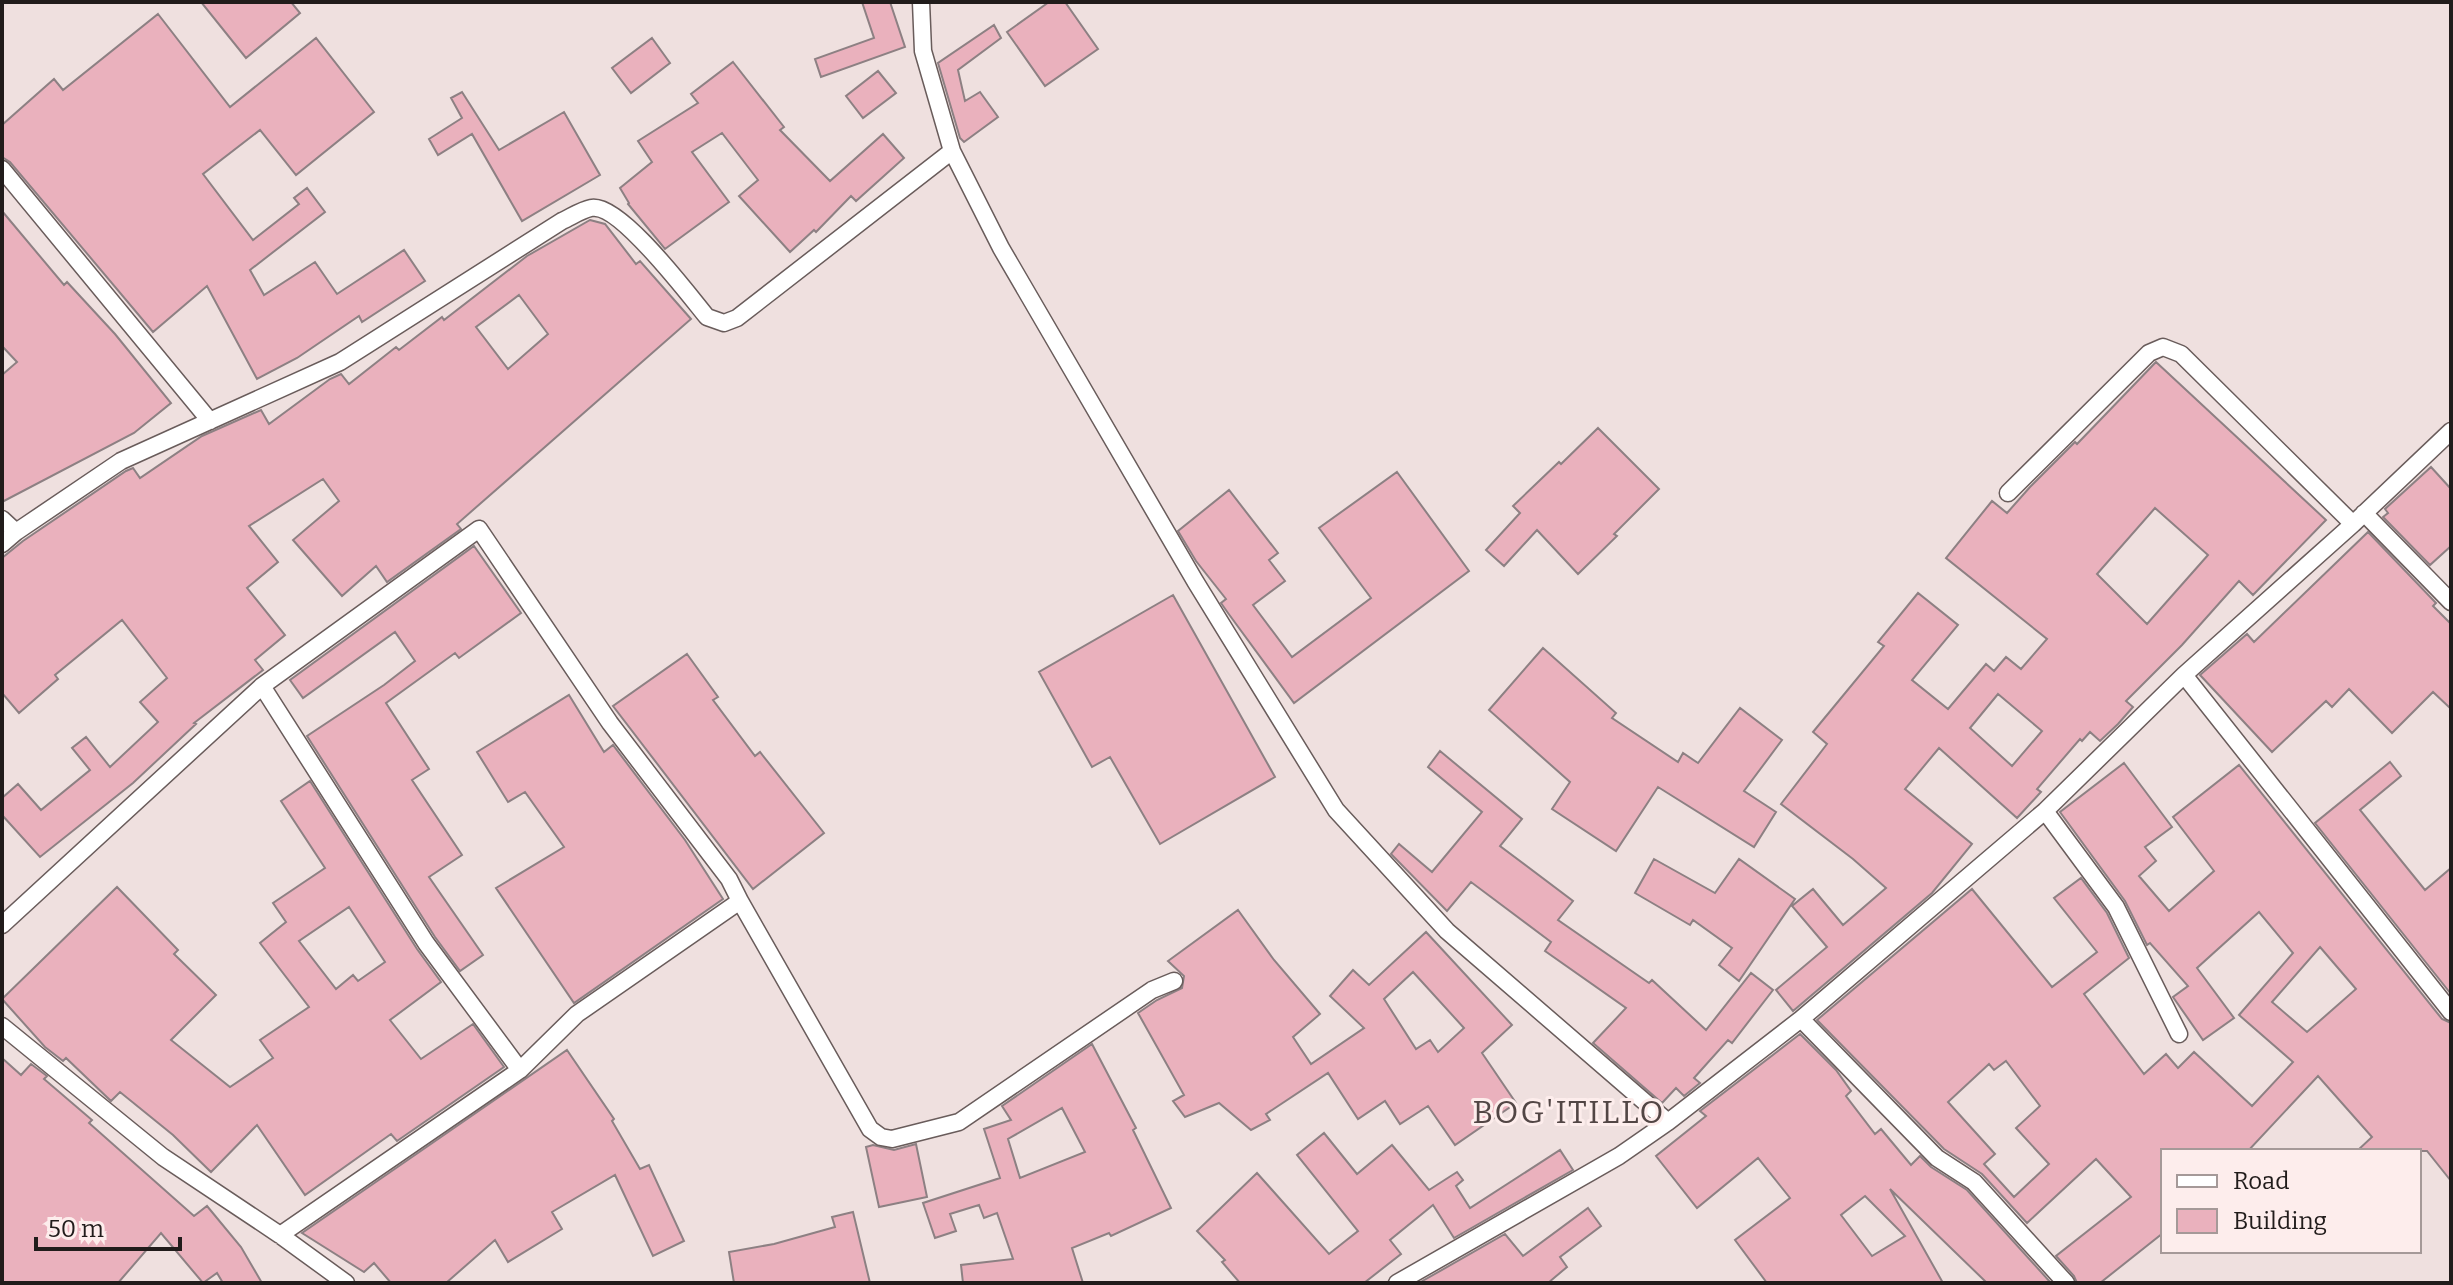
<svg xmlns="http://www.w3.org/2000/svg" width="2453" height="1285" viewBox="0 0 2453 1285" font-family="Bitter,serif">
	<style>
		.building { fill: #eab1bd; stroke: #8d8083; stroke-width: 2; fill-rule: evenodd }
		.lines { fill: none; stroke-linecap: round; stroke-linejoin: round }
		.minor-casing { stroke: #695c5b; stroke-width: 19 }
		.minor { stroke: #fff; stroke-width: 16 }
		.labels { text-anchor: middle; stroke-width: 6; stroke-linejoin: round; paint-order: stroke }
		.quarter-label { font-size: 32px; letter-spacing: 2px; fill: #524645; stroke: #fdedec }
	</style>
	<rect width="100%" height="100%" fill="#efe0df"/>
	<!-- building -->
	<path class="building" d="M201 2H291L300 13 246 58Z
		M862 2H890L905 47 821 77 815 59 874 38Z
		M1049 2H1065L1098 49 1045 86 1007 32Z
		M158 14 230 107 316 38 374 112 296 175 260 130 203 174 253 240 299 204 294 198 307 188 325 212 250 270 264 295 315 262 337 294 404 250 425 281 362 322 359 316 297 358 257 379 207 286 153 332 10 162 2 157V125L54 79 63 90Z
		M994 25 1001 38 958 70 965 101 980 92 998 117 964 142 960 138 938 63Z
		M652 38 670 63 631 93 612 68Z
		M733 62 784 127 780 130 830 181 883 134 904 158 856 201 851 196 816 232 814 230 790 252 739 196 758 180 722 133 692 152 729 202 665 249 628 204 629 203 620 188 652 162 638 141 698 103 691 94Z
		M878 71 896 93 863 118 846 96Z
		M462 92 499 150 564 112 600 175 522 221 472 134 438 155 429 139 462 118 451 98Z
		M2 211 64 285 67 282 115 334 171 403 134 433 2 502V375L17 362 2 346Z
		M590 220 605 224 636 264 640 261 691 319 457 524 461 529 387 582 376 566 342 596 293 540 339 501 323 479 249 526 278 562 247 588 285 635 255 660 263 670 194 723 196 724 133 783 40 857 2 815V798L18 784 41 810 90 770 72 748 86 737 110 767 158 722 140 702 167 678 122 620 55 675 58 679 19 713 2 693V558L23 541 126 471 133 468 140 478 202 436 261 410 269 424 330 379 341 374 349 384 396 347 399 350 442 317 444 320 527 256ZM519 295 548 334 508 369 476 327Z
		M2156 362 2326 520 2253 595 2239 581 2182 645 2126 701 2133 707 2118 724 2100 741 2090 732 2082 741 2080 739 2037 789 2041 792 2017 818 1939 748 1905 789 1972 844 1932 893 1793 1011 1776 990 1827 947 1792 906 1813 889 1843 925 1886 888 1853 859 1781 804 1827 744 1813 732 1884 646 1878 642 1918 593 1958 625 1912 680 1948 709 1986 664 1994 671 2006 657 2021 669 2047 639 1946 558 1992 501 2007 513 2030 487 2075 442 2077 444ZM2155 508 2208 555 2147 624 2097 574ZM1998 694 2042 731 2012 766 1970 728Z
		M1598 428 1659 489 1614 534 1617 536 1578 574 1537 530 1504 566 1486 550 1520 513 1513 506 1559 462 1561 464Z
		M2431 467 2451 489V546L2430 565 2383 517 2388 513 2385 509Z
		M1397 472 1469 571 1294 703 1228 613 1221 603 1226 599 1196 561 1178 531 1229 490 1278 553 1269 560 1285 581 1253 605 1292 657 1371 598 1319 528Z
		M2368 532 2436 603 2433 606 2451 624V709L2433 692 2392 733 2349 689 2332 707 2326 701 2272 752 2200 675 2247 634 2254 642Z
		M474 546 521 613 459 658 455 653 386 703 429 769 412 780 462 855 429 877 483 955 460 971 435 937 307 736 384 685 415 661 395 632 303 698 290 680Z
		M1173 595 1275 777 1160 844 1110 757 1092 767 1039 672Z
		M1543 648 1616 713 1612 718 1678 762 1683 753 1698 763 1740 708 1782 740 1744 791 1776 812 1754 847 1658 787 1616 851 1552 809 1570 782 1489 710Z
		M687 654 718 697 713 700 755 756 760 752 824 833 753 889 613 706Z
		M569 695 604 752 613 745 685 840 723 899 574 1003 496 888 564 847 525 792 508 802 477 752Z
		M1440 751 1522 819 1500 846 1573 901 1558 920 1649 983 1652 980 1706 1030 1751 973 1773 990 1732 1043 1728 1040 1694 1078 1700 1083 1684 1096 1676 1088 1662 1103 1593 1043 1626 1008 1545 951 1551 942 1471 882 1447 911 1391 854 1399 844 1432 872 1482 812 1428 767Z
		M2390 762 2401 776 2360 810 2425 890 2451 868V994L2315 823Z
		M2124 763 2172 827 2145 847 2156 861 2139 876 2169 911 2214 871 2173 817 2239 765 2442 1019 2451 1023V1181L2427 1151H2357L2372 1137 2318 1076 2248 1151H2163V1233L2100 1283H2077L2074 1276 2056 1256 2131 1197 2096 1159 2027 1223 1982 1174 1944 1149 1817 1020 1972 889 2052 987 2097 952 2054 898 2081 878 2107 913 2129 958 2084 994 2144 1074 2166 1054 2178 1068 2194 1052 2252 1106 2293 1062 2239 1015 2293 953 2259 912 2197 968 2234 1018 2203 1040 2173 997 2188 986 2150 943 2147 945 2125 901 2060 812ZM2320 947 2356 989 2307 1032 2272 1002ZM2006 1061 2040 1106 2016 1128 2049 1164 2014 1197 1984 1164 1995 1154 1948 1102 1989 1064 1994 1070Z
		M310 781 417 949 441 982 390 1020 421 1059 473 1024 504 1067 397 1141 391 1134 305 1195 257 1125 211 1172 173 1135 120 1092 111 1101 66 1058 63 1061 45 1047 2 999 117 887 178 950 174 954 216 995 171 1040 230 1087 273 1058 260 1040 309 1007 260 943 286 922 273 903 325 868 281 801ZM349 907 385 962 358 981 353 975 336 989 299 941Z
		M1654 859 1715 893 1739 859 1795 899 1739 981 1719 965 1732 948 1693 920 1690 925 1635 893Z
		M1238 910 1274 960 1320 1014 1293 1037 1311 1064 1364 1028 1330 996 1353 970 1369 985 1426 932 1512 1025 1482 1053 1516 1103 1455 1145 1428 1106 1400 1124 1385 1101 1358 1119 1328 1073 1266 1114 1270 1120 1251 1130 1219 1103 1185 1117 1173 1101 1184 1095 1138 1013 1157 1000 1182 988 1184 976 1168 961ZM1413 972 1464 1028 1438 1052 1430 1040 1416 1049 1384 999Z
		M1800 1034 1836 1070 1851 1091 1846 1096 1875 1134 1881 1129 1911 1165 1920 1156 1931 1167 1967 1190 2051 1283H1987L1890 1189 1943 1283H1767L1735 1240 1790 1198 1758 1158 1697 1208 1656 1156 1706 1116 1700 1111ZM1865 1196 1905 1236 1872 1256 1841 1215Z
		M1092 1044 1136 1128 1133 1130 1171 1208 1111 1236 1109 1233 1072 1248 1083 1283H963L961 1265 1013 1259 997 1213 984 1218 979 1205 950 1214 956 1231 935 1238 923 1203 1000 1178 984 1129 1011 1120 1002 1106ZM1062 1108 1085 1152 1020 1178 1008 1139Z
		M567 1050 614 1119 612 1121 640 1169 649 1165 684 1241 653 1256 615 1175 552 1212 562 1229 508 1262 495 1240 446 1283H391L374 1263 364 1272 302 1233Z
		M2 1058 21 1075 31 1064 47 1076 44 1079 92 1120 89 1123 194 1216 207 1206 241 1247 262 1283H223L217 1273 203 1283 161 1233 118 1283H2Z
		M1324 1133 1357 1174 1392 1145 1429 1190 1457 1172 1463 1180 1456 1186 1470 1208 1560 1150 1573 1170 1454 1238 1433 1205 1390 1240 1401 1254 1364 1283H1240L1222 1262 1225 1260 1197 1231 1257 1173 1329 1254 1358 1231 1297 1155Z
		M916 1144 927 1197 879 1207 866 1147 873 1145 894 1150Z
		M1588 1208 1601 1226 1560 1257 1567 1267 1548 1283H1419L1505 1234 1523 1256Z
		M853 1212 870 1283H734L729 1252 774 1244 835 1227 832 1217Z"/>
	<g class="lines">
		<!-- minor casing -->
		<g class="minor-casing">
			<path id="minor" d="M921 2 923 51 952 151 1001 248 1195 581 1336 810 1447 931 1668 1122
				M2 169 210 421
				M2008 493 2149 353 2163 347 2181 354 2353 524
				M2364 513 2451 602
				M2 519 16 532
				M2 544 16 532 121 461 340 362 562 221C571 217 581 210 591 208 619 202 688 294 707 317L724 323 737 318 952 151
				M2184 675 2451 1012
				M262 686 426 943 520 1070
				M2045 811 2116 907 2179 1034
				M740 901 870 1129 881 1137 892 1139 959 1122 1152 990 1174 981
				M2 925 262 686 479 529 610 723 729 879 740 901 577 1014 520 1070 280 1235
				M1801 1019 1937 1158 1974 1182 2066 1283
				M2 1026 163 1157 280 1235 346 1283
				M1397 1283 1619 1156 1668 1122 1801 1019 2045 811 2184 675 2353 524 2451 431"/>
		</g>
		<!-- minor -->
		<use href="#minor" class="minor"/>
	</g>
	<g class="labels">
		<!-- quarter labels -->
		<g class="quarter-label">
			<text x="1569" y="1123">BOG'ITILLO</text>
		</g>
	</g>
	<!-- border -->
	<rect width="2453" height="1285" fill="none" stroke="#211c1b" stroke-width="8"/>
	<!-- legend -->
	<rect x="2161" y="1149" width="260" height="104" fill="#fdedec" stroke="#a59998" stroke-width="2"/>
	<rect x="2177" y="1175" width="40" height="12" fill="#ffffff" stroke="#a59998" stroke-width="2"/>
	<text x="2233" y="1189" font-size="24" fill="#211c1b">Road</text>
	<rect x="2177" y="1209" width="40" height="24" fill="#eab1bd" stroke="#a59998" stroke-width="2"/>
	<text x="2233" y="1229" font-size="24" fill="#211c1b">Building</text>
	<!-- scale -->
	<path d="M36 1237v12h144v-12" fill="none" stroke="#211c1b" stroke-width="4"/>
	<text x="48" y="1237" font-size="24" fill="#211c1b" stroke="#fdedec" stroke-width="6" paint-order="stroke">50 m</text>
</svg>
